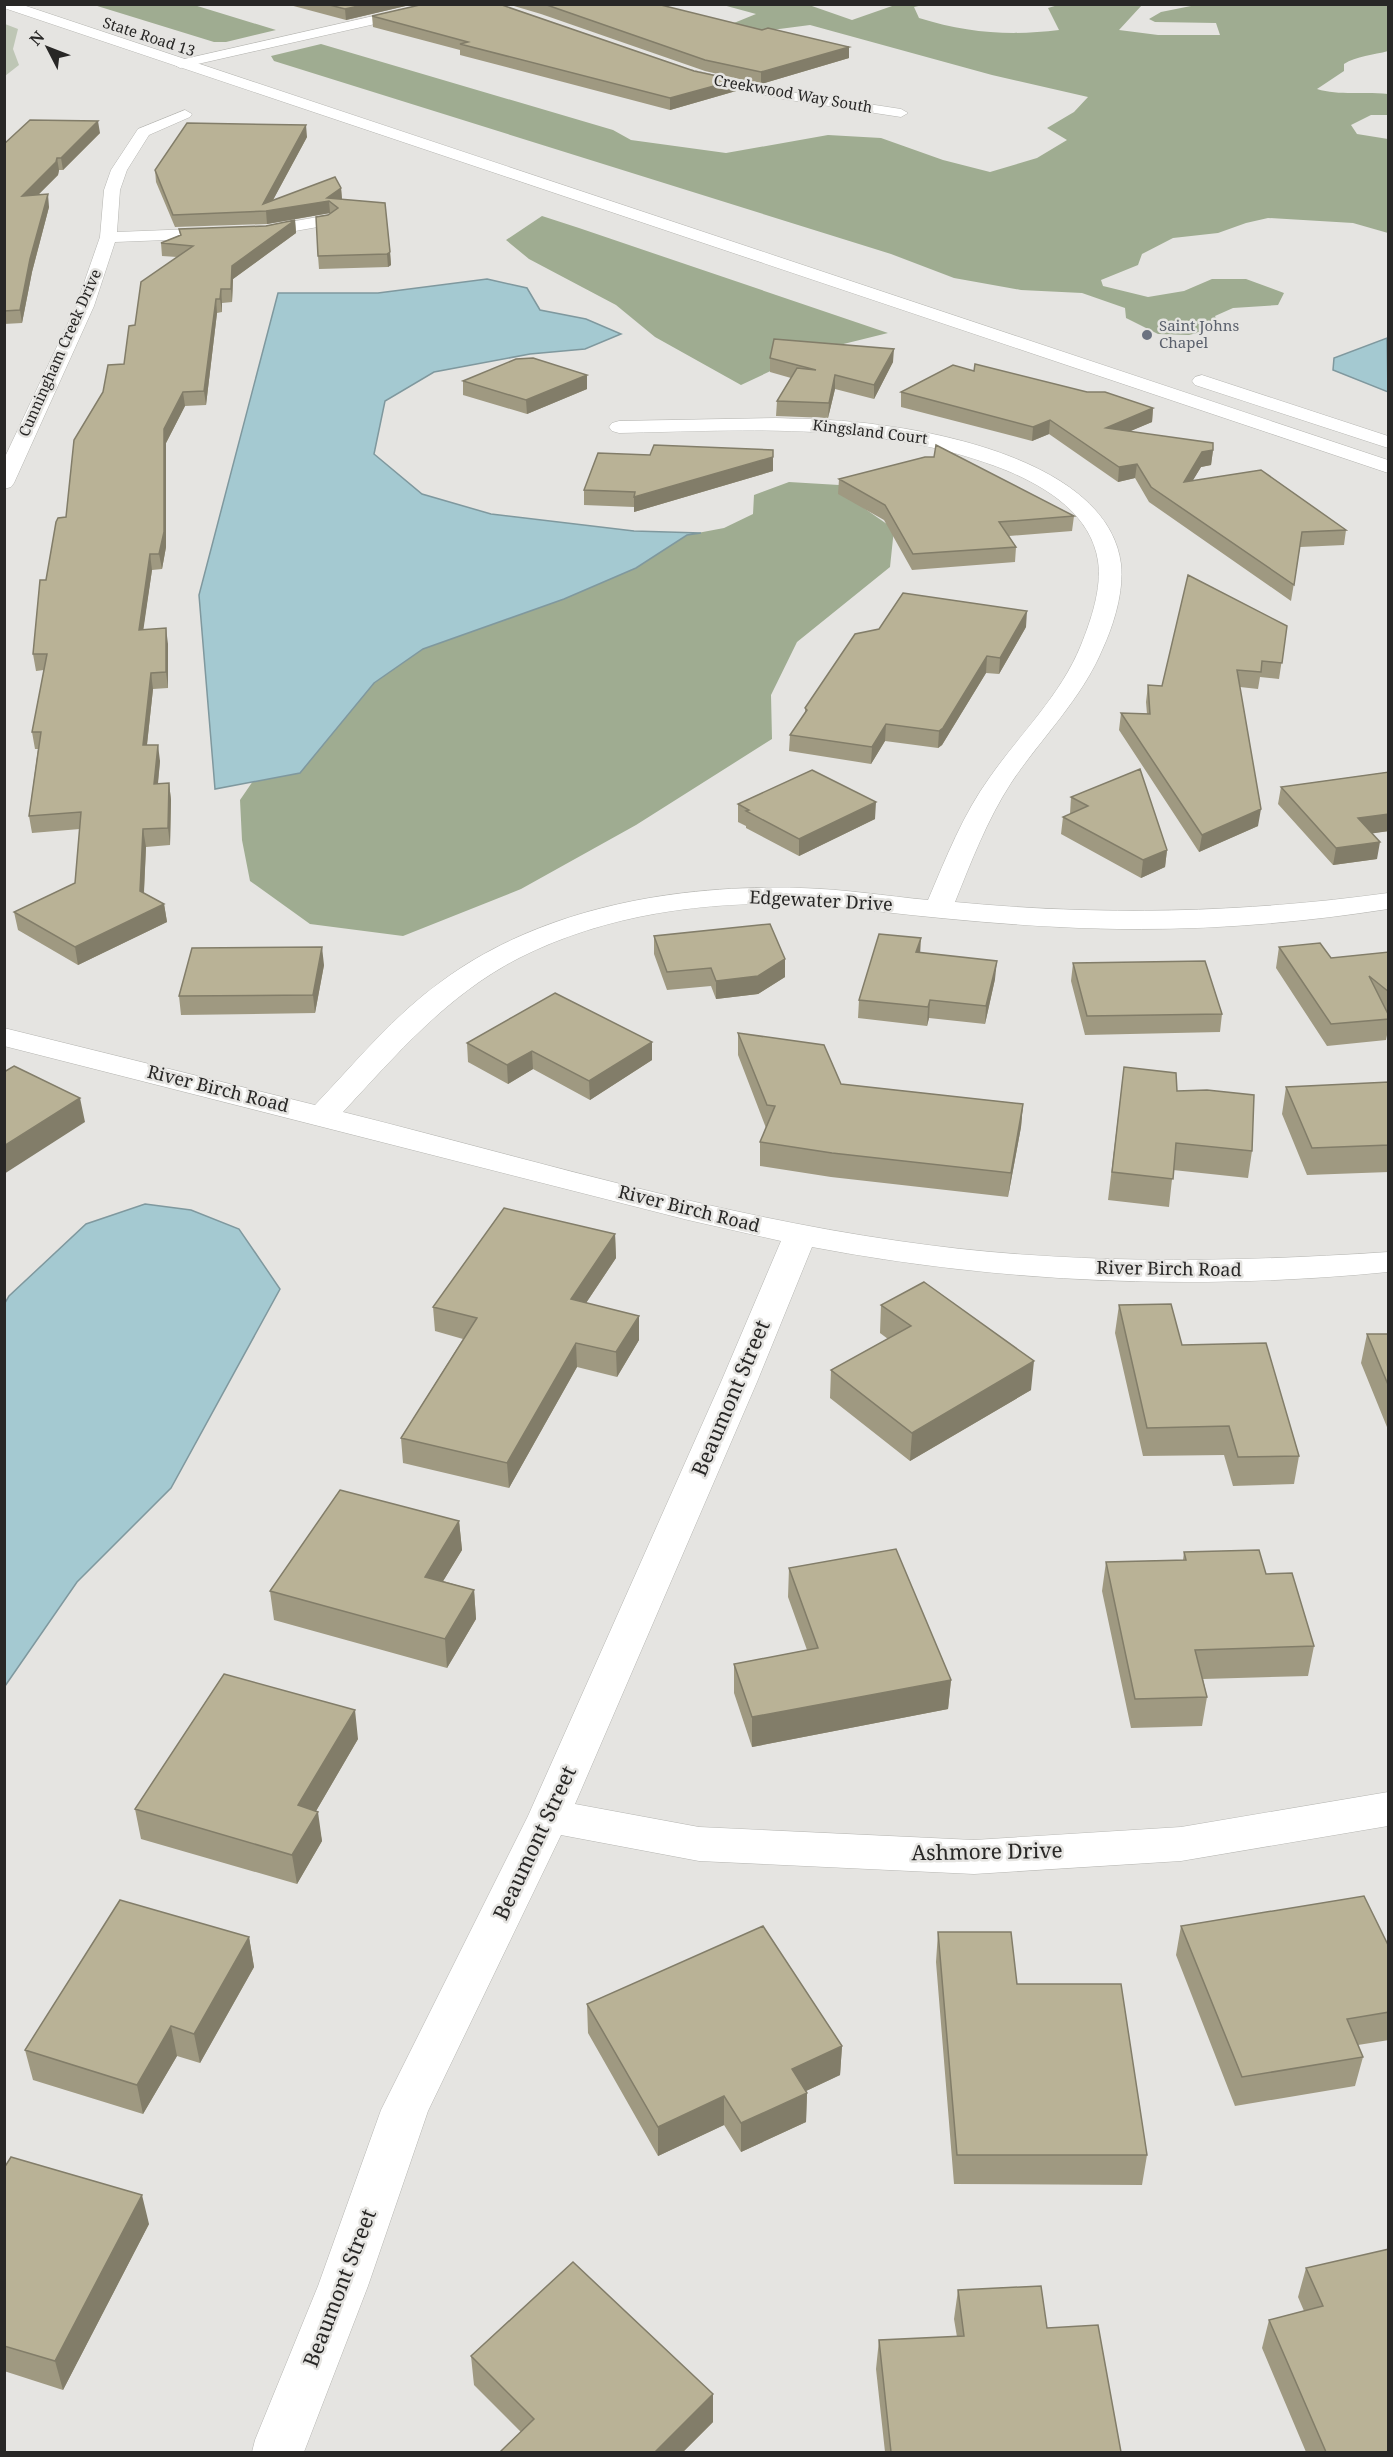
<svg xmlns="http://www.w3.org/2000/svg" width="1393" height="2457" viewBox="0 0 1393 2457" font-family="'Noto Serif',serif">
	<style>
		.green { fill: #bec6b5 }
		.forest { fill: #9fac91 }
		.water { fill: #a4c9d1; stroke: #7f989e; stroke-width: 1.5 }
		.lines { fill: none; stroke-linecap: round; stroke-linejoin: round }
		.minor-casing { stroke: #b6b6b2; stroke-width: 1 }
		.primary-casing { stroke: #b6b6b2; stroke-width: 1 }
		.minor { fill: #fff; fill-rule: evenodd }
		.primary { fill: #fff; fill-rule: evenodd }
		.wall { fill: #9f9981 }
		.shaded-wall { fill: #827d69 }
		.building { fill: #b9b296; stroke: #827d69; stroke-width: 1.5 }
		.worship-dot { fill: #6b7280; stroke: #e5e4e1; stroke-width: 2 }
		.labels { text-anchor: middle; stroke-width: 5; stroke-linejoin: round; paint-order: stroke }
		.far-street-label { font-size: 15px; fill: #282726; stroke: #e5e4e1 }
		.far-worship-label { font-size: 15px; fill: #5b616d; stroke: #e5e4e1; text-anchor: start }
		.street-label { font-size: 18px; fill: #282726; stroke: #e5e4e1 }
		.near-street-label { font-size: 21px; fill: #282726; stroke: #e5e4e1 }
	</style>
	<rect width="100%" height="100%" fill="#e5e4e1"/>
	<!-- green -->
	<path class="green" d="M5 24 18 29 13 49 19 65 5 76Z"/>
	<!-- forest -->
	<path class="forest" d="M1201 4 1388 5V51C1374 55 1356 56 1344 64V71L1317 89C1339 96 1365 91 1388 94V115H1371L1351 125 1357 134 1388 139V233L1353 223 1268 218 1246 223 1218 233 1173 238 1142 254 1138 265 1101 280 1103 286 1148 297 1184 291 1212 279H1246L1284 293 1278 305 1233 308 1215 316 1220 327 1189 335 1158 334 1126 318 1125 308 1082 293 1021 290 954 278 891 254 274 61 271 56 321 44 613 130 631 140 726 153 828 135 881 138 943 160 990 172 1037 158 1067 140 1047 128 1074 112 1088 97 992 75 810 25 756 32 729 25 756 14 723 5H809L852 20 895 5H923L914 7 919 18C967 33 1010 36 1059 30L1048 8 1058 5H1142L1119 30 1158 35H1220L1216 23 1155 22 1149 19 1161 12Z
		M94 5H194L276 30 226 42H214Z
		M542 216 579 228 888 333 811 352 741 385 655 337 616 305 529 259 506 240Z
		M789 482 839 485 861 506 894 529 890 567 797 642 771 695 772 739 636 825 521 889 403 936 310 924 250 881 242 840 240 800 253 781 300 773 374 683 423 649 564 599 636 568 687 535 724 528 753 514 754 495Z"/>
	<!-- water -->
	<path class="water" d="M487 279 527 288 540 310 586 319 621 334 585 349 530 354 434 372 385 401 374 454 422 494 491 514 634 531 701 533 687 535 636 568 564 599 423 649 374 683 300 773 215 789 199 595 278 293H378Z
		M1387 338 1388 392 1333 370 1334 358Z
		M145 1204 191 1210 239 1229 280 1289 171 1488 77 1582 5 1686V1303L9 1296 86 1224Z"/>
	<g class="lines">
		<!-- minor casing -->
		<g class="minor-casing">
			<path id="minor" d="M426 4H452L446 8 180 68 173 64 180 60Z
				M692 70 783 91 901 109 908 113 901 117 783 99 687 77 685 74Z
				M185 110 192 114 190 117 149 135 127 170 120 190 117 232 267 226 329 215 337 220 329 225 267 236 115 242 94 306 14 483 11 487 4 489V459L76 306 100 237 104 190 111 170 138 129Z
				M776 418C811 419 846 420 880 425 958 435 1109 469 1121 564 1124 591 1114 624 1103 648 1082 699 1041 738 1011 783 987 820 971 862 955 902 1100 916 1243 913 1388 893V909C1280 926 1169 933 1059 927 998 924 936 918 875 911 851 909 827 905 802 904 706 901 606 914 519 958 447 995 397 1054 343 1112 527 1158 710 1214 899 1241 1061 1265 1224 1263 1388 1252V1272C1196 1291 1002 1283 812 1247L757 1382 575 1804 699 1827 974 1840 1181 1827 1388 1792V1826L1181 1861 974 1874 699 1861 561 1835 428 2111 368 2286 304 2452H252L255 2440 318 2286 381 2110 528 1816 721 1382 781 1241 688 1220 4 1046V1028L315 1105C356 1062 394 1015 442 981 542 907 679 884 801 888 844 889 886 896 928 900 946 858 963 814 990 777 1020 734 1061 695 1081 645 1091 620 1102 588 1098 561 1091 515 1048 488 1008 471 884 421 750 430 619 433L612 431 609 427 612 423 619 421Z"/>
		</g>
		<!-- primary casing -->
		<g class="primary-casing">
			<path id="primary" d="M4 4H20L1388 460V473L4 8Z
				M1202 375 1388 436V448L1195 385 1192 381 1195 377Z"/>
		</g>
		<!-- minor -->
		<use href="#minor" class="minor"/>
		<!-- primary -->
		<use href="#primary" class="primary"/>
	</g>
	<!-- wall -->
	<path class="wall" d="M286 4H414L346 20Z
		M507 4H657L849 58 761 84 705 71 541 14Z
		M372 16 694 71 736 80V91L670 110 460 55V50L373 27Z
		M100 133 63 170H59L58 175 38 195 49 207 32 272 22 323 4 324V144Z
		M307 137 273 200 341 188 342 199 390 252 391 265 388 267 319 269 318 256 328 215 330 213 267 224 175 227 156 182 155 170Z
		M295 220 296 233 233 279 232 302 222 303V312L217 313 206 405 185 406 166 443V547L162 569 152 570 143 629 168 644V688L153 689 147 745 160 761 158 784 169 783 171 800 170 845 146 847 144 893 164 904 167 922 78 965 18 930 14 912 75 883 80 829 32 833 29 816 38 749H35L32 732 44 670 36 671 33 654 46 580 66 517 124 364 177 257 162 256 161 243 180 235 179 229 266 226Z
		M770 358 893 362 874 399 835 389 828 418 776 416 777 401 791 378 770 372Z
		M974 371 1087 392 1153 408 1152 422 1130 431 1213 450 1211 465 1201 467 1192 481 1346 530 1344 545 1300 547 1291 601 1149 502 1135 478 1118 482 1049 434 1032 441 901 407V392Z
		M587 375V389L527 414 463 395V381Z
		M650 455 773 471 634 512V507L584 505V490Z
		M839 479 1074 516 1072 531 1009 536 1016 547 1015 562 912 570 884 520 838 494Z
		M1287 626 1279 679 1260 677 1258 689 1240 687 1258 826 1199 852 1119 730 1121 713 1147 714 1146 702 1148 685 1162 686Z
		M1026 627 999 674 986 673 942 745 938 748 885 741 871 764 789 751 790 735 805 714V708Z
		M1389 772V831L1372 833 1377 859 1333 865 1278 804 1281 787Z
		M1071 797 1167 850 1165 867 1141 878 1061 834 1063 817 1070 814Z
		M738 804 875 819 799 856 746 828V826L738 822Z
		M654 936 785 959V977L758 994 716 999 711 986 667 990 654 954Z
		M1279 947 1331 958 1389 952V1025L1386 1040 1327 1046 1276 968Z
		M920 953 995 979 985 1024 929 1018 927 1026 858 1018 859 1000Z
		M1073 963 1222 1014 1220 1032 1085 1035 1071 981Z
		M324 965 315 1013 181 1015 179 996Z
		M738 1033 841 1084 1023 1104 1021 1127 1008 1197 831 1177 760 1166V1142L766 1128 738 1055Z
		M467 1043 652 1060 590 1100 533 1069 508 1084 468 1062Z
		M1124 1067 1177 1091 1252 1151 1248 1178 1173 1170 1169 1207 1108 1200Z
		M1389 1082V1172L1307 1175 1282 1114 1286 1087Z
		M615 1234 616 1258 586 1303 639 1340 617 1377 577 1367 509 1488 403 1463 401 1438 463 1339 435 1331 433 1307Z
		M881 1305 1031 1390 910 1461 830 1398 831 1370 888 1339 880 1333Z
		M1119 1305 1182 1345 1299 1456 1294 1484 1233 1486 1224 1455 1143 1456 1115 1333Z
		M1367 1334H1389V1432L1361 1363Z
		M459 1521 462 1550 443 1581 474 1590 476 1619 447 1668 274 1620 270 1591Z
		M1184 1552 1266 1574 1314 1646 1308 1676 1203 1679 1207 1697 1202 1726 1131 1728 1102 1591 1106 1562 1183 1560Z
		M789 1568 951 1680 948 1709 752 1747 734 1693V1664L807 1650 788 1597Z
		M358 1739 316 1811 322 1841 297 1884 141 1839 135 1809Z
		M1181 1926 1389 1947V2040L1358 2045 1363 2057 1355 2086 1235 2106 1176 1955Z
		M938 1932 1017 1984 1147 2155 1142 2185 954 2184 936 1962Z
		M249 1937 254 1967 200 2063 177 2056 143 2114 33 2080 25 2050Z
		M587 2004 842 2046 840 2075 806 2091 807 2093 806 2122 741 2152 724 2125 658 2156 588 2033Z
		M4 2168 149 2224 63 2390 4 2371Z
		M1306 2268 1389 2452H1306L1262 2348 1269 2320 1304 2311 1298 2297Z
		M958 2290 1047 2328 1121 2452H885L876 2369 879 2340 957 2337 954 2319Z
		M471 2356 713 2394V2422L683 2452H500L521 2432 474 2385Z"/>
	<!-- shaded-wall -->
	<path class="shaded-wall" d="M367 4H414L346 20 345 9Z
		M849 47V58L761 84V72Z
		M736 80V91L670 110V98Z
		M98 121 100 133 63 170 61 158Z
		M306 125 307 137 267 211 327 198 341 188 342 200 329 201 330 213 267 224 266 211 263 204Z
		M57 158 59 170 58 175 24 209 22 196Z
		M48 194 49 207 32 272 22 323 20 310 30 259Z
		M295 220 296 233 233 279 232 302 231 289 232 266Z
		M390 252 391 265 388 267 387 254Z
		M221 289 222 303V312L220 299Z
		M216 299 217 313 206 405 204 391Z
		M894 349 893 362 874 399V385Z
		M587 375V389L527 414 526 400Z
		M835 375V389L828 418 829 403Z
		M183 392 185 406 166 443V547L162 569 159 554 164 429Z
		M1153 408 1152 422 1105 442 1106 428Z
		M1050 420 1049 434 1032 441 1033 427Z
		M1213 450 1211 465 1201 467 1183 497 1184 482 1202 452Z
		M773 457V471L634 512V497Z
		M1137 464 1135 478 1118 482 1119 467Z
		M150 554 152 570 141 646 139 630Z
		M1027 611 1026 627 999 674 1000 658Z
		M166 628 168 644V688L166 672Z
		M987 656 986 673 942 745 938 748 939 731Z
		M151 673 153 689 145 762 143 745Z
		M886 724 885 741 871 764 872 747Z
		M158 745 160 761 156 801 154 784Z
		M169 783 171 800 170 845 168 828Z
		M876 802 875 819 799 856V839Z
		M1261 809 1258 826 1199 852 1202 835Z
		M1389 814V831L1355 836 1358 818Z
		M143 829 146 847 143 909 140 891Z
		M1380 842 1377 859 1333 865 1336 848Z
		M1167 850 1165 867 1141 878 1143 860Z
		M164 904 167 922 78 965 75 947Z
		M921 938 920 956 916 952Z
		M322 947 324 965 315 1013 313 995Z
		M785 959V977L758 994 716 999V981Z
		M997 961 995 979 985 1024 986 1006Z
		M930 1000 929 1018 927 1026 928 1007Z
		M652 1042V1060L590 1100 589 1081Z
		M532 1051 533 1069 508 1084 507 1065Z
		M80 1098 85 1122 4 1174V1146Z
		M1023 1104 1021 1127 1008 1197 1011 1173Z
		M615 1234 616 1258 572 1324 571 1299Z
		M639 1316V1340L617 1377 616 1352Z
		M576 1343 577 1367 509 1488 507 1463Z
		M1034 1361 1031 1390 910 1461 912 1433Z
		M459 1521 462 1550 428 1606 425 1577Z
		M474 1590 476 1619 447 1668 445 1639Z
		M951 1680 948 1709 752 1747V1717Z
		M355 1710 358 1739 302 1835 298 1805Z
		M318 1812 322 1841 297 1884 292 1855Z
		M249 1937 254 1967 200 2063 194 2034Z
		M171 2026 177 2056 143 2114 137 2085Z
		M842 2046 840 2075 791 2098 792 2069Z
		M807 2093 806 2122 741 2152V2123Z
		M724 2096V2125L658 2156V2127Z
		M142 2195 149 2224 63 2390 55 2361Z
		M713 2394V2422L683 2452H655Z"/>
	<!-- building -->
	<path class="building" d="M326 4H367L345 9Z
		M424 4H499L694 71 736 80 670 98 460 44 468 42 372 16Z
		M544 4H657L762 30 768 28 849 47 761 72 705 60Z
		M30 120 98 121 61 158H57L56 162 22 196 48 194 30 259 20 310 4 311V144Z
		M187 123 306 125 263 204 335 177 341 188 327 198 385 203 390 252 387 254 318 256 316 217 328 215 338 208 329 201 266 211 173 215 155 170Z
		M295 220 232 266 231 289H221L220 299H216L204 391 183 392 164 429V532L159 554H150L139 630 166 628V672L151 673 143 745H158L154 784 169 783 168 828 143 829 140 891 164 904 75 947 14 912 75 883 81 812 29 816 41 732H32L47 654H33L40 580H46L56 522 58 518 66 517 74 440 103 392 108 365 124 364 129 326 135 325 141 282 193 246 161 243 181 235 179 229 266 226Z
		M774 339 894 349 874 385 835 375 829 403 777 401 797 368 816 370 770 358Z
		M533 358 587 375 526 400 463 381 516 359Z
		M975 364 1087 392H1105L1153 408 1106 428 1213 443V450L1202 452 1184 482 1261 470 1346 530 1302 532 1294 585 1151 487 1137 464 1119 467 1050 420 1033 427 901 392 953 365 974 371Z
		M654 445 773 450V457L634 497 635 492 584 490 598 453 650 455Z
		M936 445 1074 516 999 522 1016 547 913 554 885 505 839 479 925 457H934Z
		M1188 575 1287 626 1282 663 1262 661 1261 672 1237 670 1261 809 1202 835 1121 713 1150 714 1148 685 1162 686Z
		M903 593 1027 611 1000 658 987 656 943 728 939 731 886 724 872 747 790 735 807 710 805 708 855 634 879 629Z
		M1140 769 1167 850 1143 860 1063 817 1088 806 1071 797Z
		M812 770 876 802 799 839 746 811 749 810 738 804Z
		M1389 772V814L1358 818 1380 842 1336 848 1281 787Z
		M770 924 785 959 758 976 716 981 711 968 667 972 654 936Z
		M879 934 921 938 916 952 997 961 986 1006 930 1000 928 1007 859 1000Z
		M1320 943 1331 958 1389 952V992L1369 976 1389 1016V1019L1331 1024 1279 947Z
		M322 947 313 995 179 996 192 948Z
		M1205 961 1222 1014 1087 1016 1073 963Z
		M555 993 652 1042 589 1081 532 1051 507 1065 467 1043Z
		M738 1033 824 1045 841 1084 1023 1104 1011 1173 832 1153 760 1142 775 1106 767 1105Z
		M14 1066 80 1098 4 1146V1072Z
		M1124 1067 1176 1073 1177 1091 1207 1090 1254 1095 1252 1151 1176 1143 1173 1179 1112 1172Z
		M1389 1082V1145L1312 1148 1286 1087Z
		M504 1208 615 1234 571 1299 639 1316 616 1352 576 1343 507 1463 401 1438 477 1318 433 1307Z
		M924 1282 1034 1361 912 1433 831 1370 911 1326 881 1305Z
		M1171 1304 1182 1345 1266 1343 1299 1456 1238 1457 1229 1426 1147 1428 1119 1305Z
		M1367 1334H1389V1387Z
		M340 1490 459 1521 425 1577 474 1590 445 1639 270 1591Z
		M896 1549 951 1680 752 1717 734 1664 818 1648 789 1568Z
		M1259 1550 1266 1574 1292 1573 1314 1646 1195 1650 1207 1697 1135 1699 1106 1562 1186 1560 1184 1552Z
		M224 1674 355 1710 298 1805 318 1812 292 1855 135 1809Z
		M1364 1896 1389 1947V2012L1347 2019 1363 2057 1242 2077 1181 1926Z
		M120 1900 249 1937 194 2034 171 2026 137 2085 25 2050Z
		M763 1926 842 2046 792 2069 807 2093 741 2123 724 2096 658 2127 587 2004Z
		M938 1932H1011L1017 1984H1121L1147 2155H957Z
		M11 2157 142 2195 55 2361 4 2346V2168Z
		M1389 2249V2452H1326L1269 2320 1323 2306 1306 2268Z
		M573 2262 713 2394 655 2452H500L534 2419 471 2356Z
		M1041 2286 1047 2328 1098 2325 1121 2452H891L879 2340 964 2336 958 2290Z"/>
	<!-- markers -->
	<circle class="worship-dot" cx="1147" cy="335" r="6"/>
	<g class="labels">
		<!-- far-street labels -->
		<g class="far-street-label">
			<text transform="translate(149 37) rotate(18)" y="5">State Road 13</text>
			<text transform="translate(793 94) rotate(10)" y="5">Creekwood Way South</text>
			<text transform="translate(60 353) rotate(-66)" y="5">Cunningham Creek Drive</text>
			<text transform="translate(870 432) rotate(7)" y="5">Kingsland Court</text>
		</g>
		<!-- far-worship labels -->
		<g class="far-worship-label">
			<text x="1159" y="331">Saint Johns<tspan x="1159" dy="17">Chapel</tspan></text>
		</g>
		<!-- street labels -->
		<g class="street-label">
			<text transform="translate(821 901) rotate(3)" y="6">Edgewater Drive</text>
			<text transform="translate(218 1089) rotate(14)" y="6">River Birch Road</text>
			<text transform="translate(689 1209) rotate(14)" y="6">River Birch Road</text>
			<text transform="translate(1169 1269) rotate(1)" y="6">River Birch Road</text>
		</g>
		<!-- near-street labels -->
		<g class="near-street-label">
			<text transform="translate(731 1398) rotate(-67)" y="7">Beaumont Street</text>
			<text transform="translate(535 1843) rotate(-65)" y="7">Beaumont Street</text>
			<text transform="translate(987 1852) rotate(-1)" y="7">Ashmore Drive</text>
			<text transform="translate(340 2288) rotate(-69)" y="7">Beaumont Street</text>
		</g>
	</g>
	<!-- border -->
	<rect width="1393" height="2457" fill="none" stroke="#282726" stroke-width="12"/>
	<!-- north arrow -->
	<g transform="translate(48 48) rotate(312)" stroke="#e5e4e1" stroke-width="4.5" paint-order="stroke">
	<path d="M0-4.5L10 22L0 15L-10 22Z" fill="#282726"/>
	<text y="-9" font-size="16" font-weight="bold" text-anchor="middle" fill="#282726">N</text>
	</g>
</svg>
